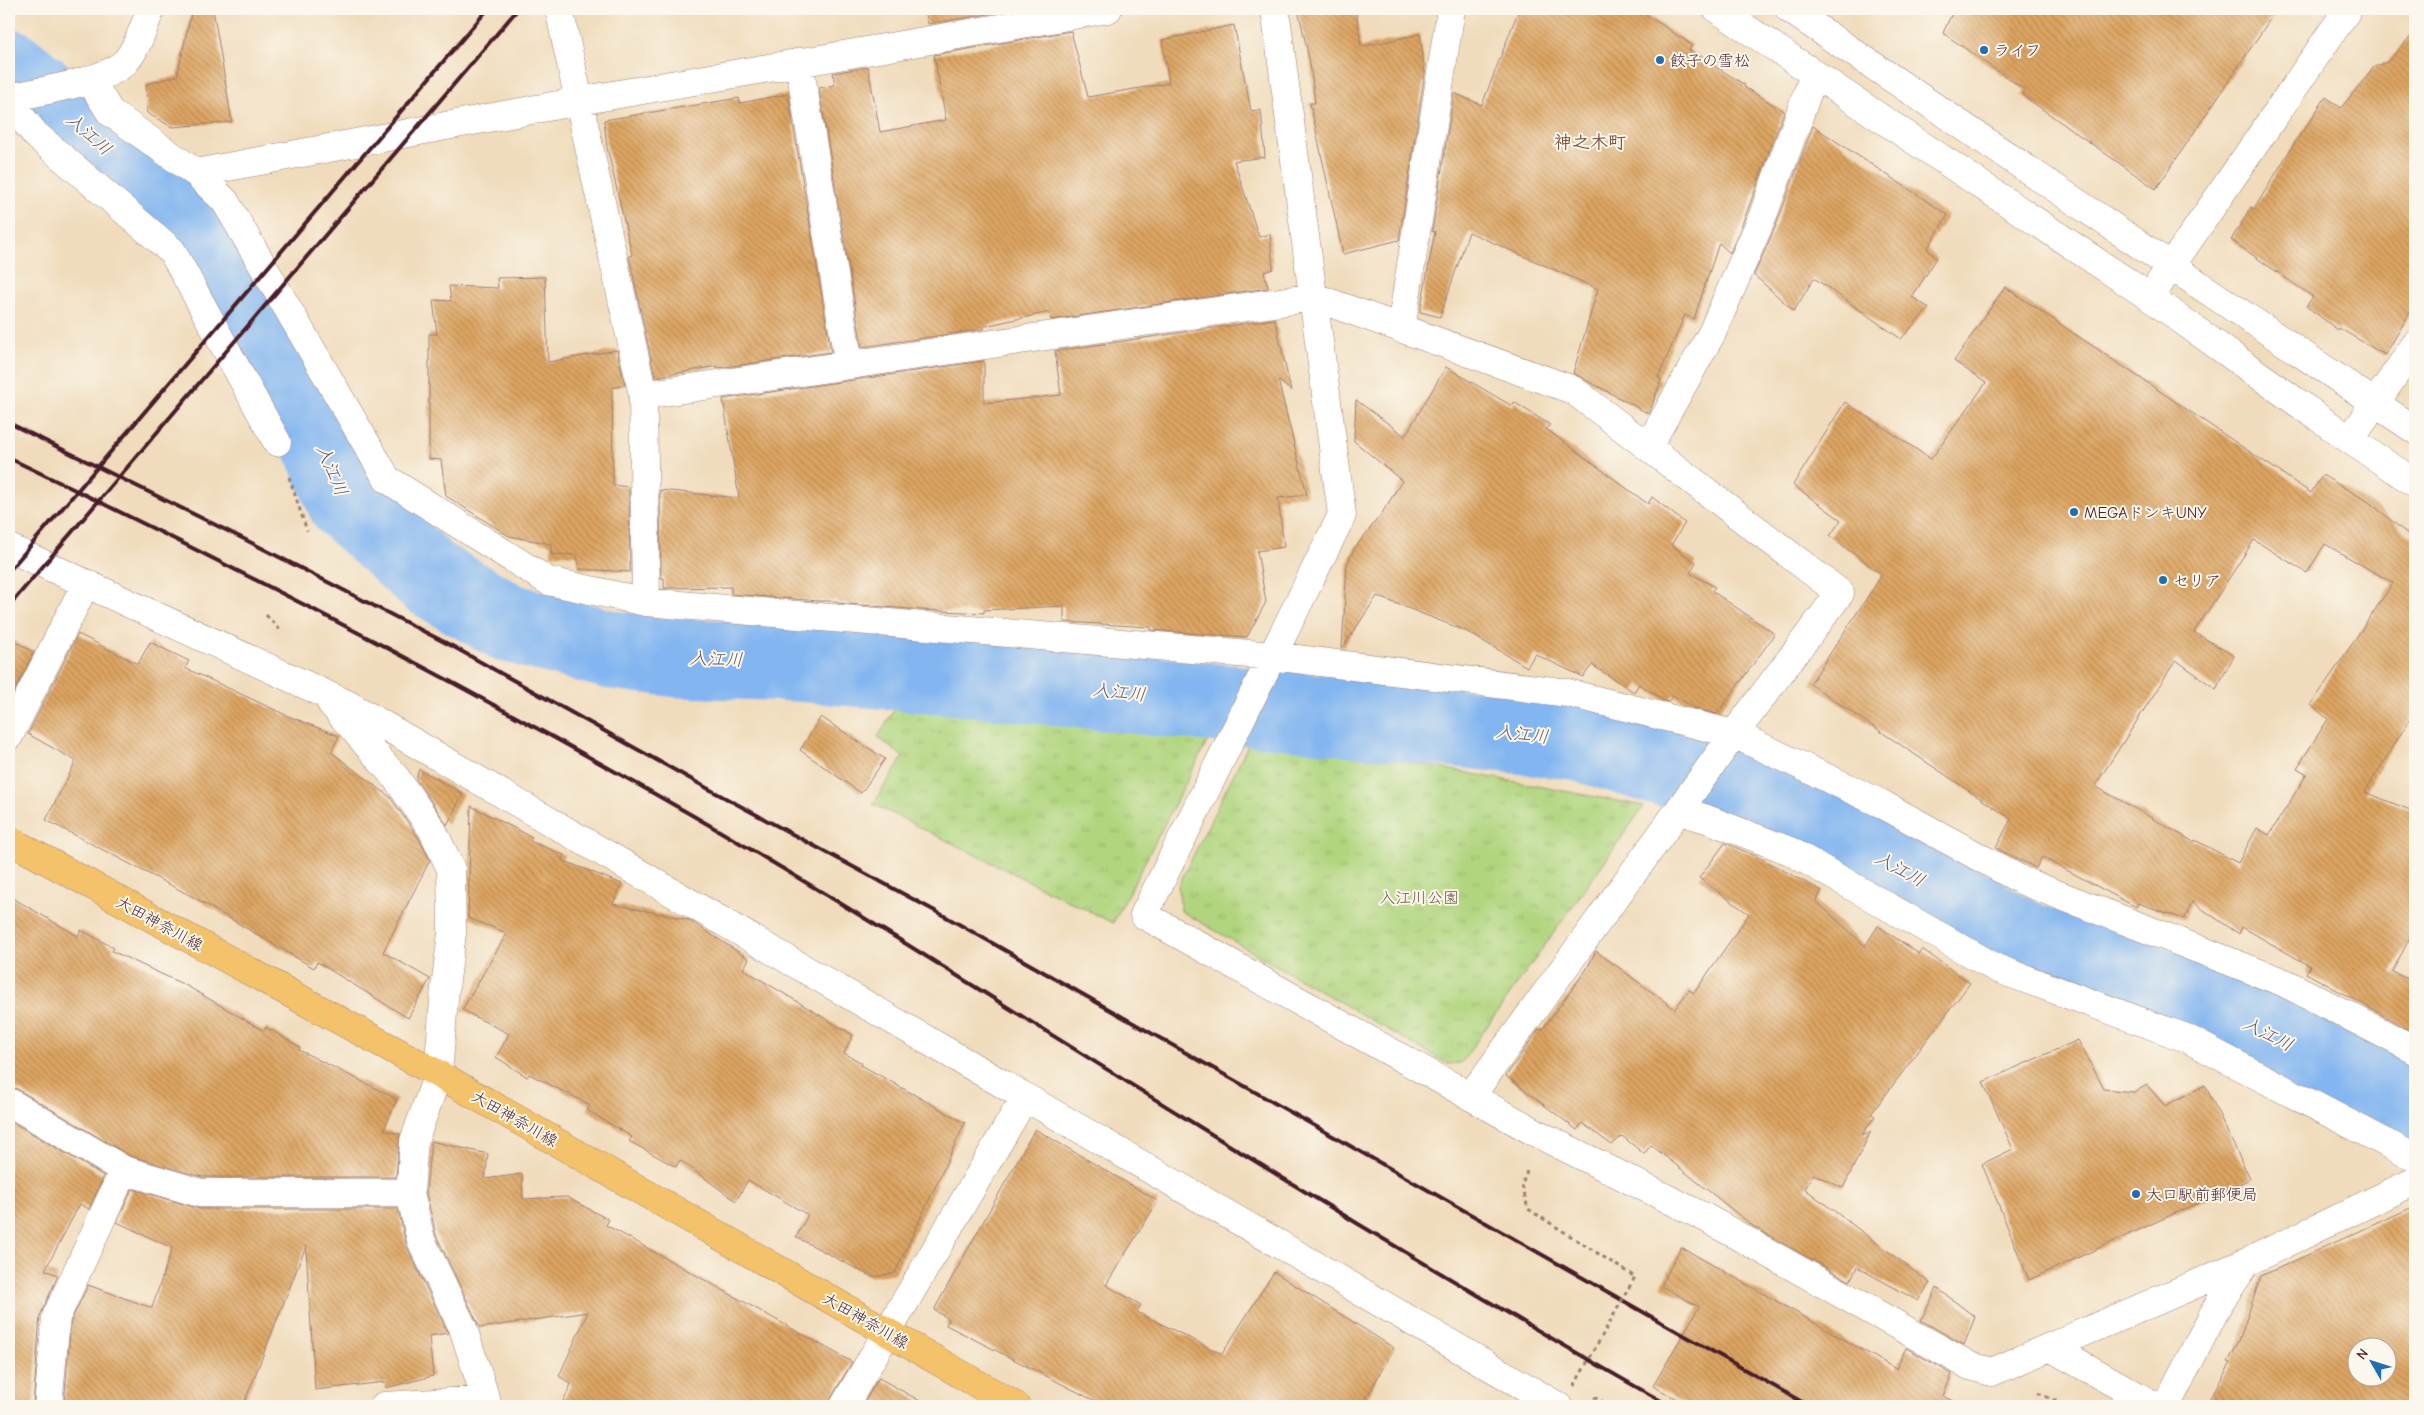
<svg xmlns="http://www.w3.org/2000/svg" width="2424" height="1415" viewBox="0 0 2424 1415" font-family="'Comic Neue','Klee One',sans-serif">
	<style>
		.park { fill: url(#park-tufts); stroke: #7d7a54 }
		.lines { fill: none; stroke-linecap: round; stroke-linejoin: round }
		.river { stroke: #83b6f0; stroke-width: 79 }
		.building { fill: url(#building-back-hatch); fill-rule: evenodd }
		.minor-casing { stroke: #9d7e74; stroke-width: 29 }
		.major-casing { stroke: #9d7e74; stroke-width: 29 }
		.path { stroke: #9d7e74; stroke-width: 3; stroke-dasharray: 4 4; stroke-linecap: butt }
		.minor { stroke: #fff; stroke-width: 28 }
		.major { stroke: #f3c26a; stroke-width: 28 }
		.rail { stroke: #4a1f2b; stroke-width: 4 }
		.path-bridge { stroke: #9d7e74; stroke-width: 3; stroke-dasharray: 4 4; stroke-linecap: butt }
		.poi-dot { fill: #1f6fb2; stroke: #fbf7ec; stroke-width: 2 }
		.labels { text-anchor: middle; stroke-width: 4; stroke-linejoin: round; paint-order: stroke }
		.poi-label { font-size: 16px; fill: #4a1f2b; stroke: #fbf7ec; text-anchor: start }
		.park-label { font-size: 16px; fill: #695644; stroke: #fbf7ec }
		.street-label { font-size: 16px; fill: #4a1f2b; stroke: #fbf7ec }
		.water-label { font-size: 18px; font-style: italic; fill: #5e5470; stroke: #fbf7ec }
		.neighbourhood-label { font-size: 18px; font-weight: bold; fill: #7d4e3e; stroke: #fbf7ec }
	</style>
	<defs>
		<pattern id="park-tufts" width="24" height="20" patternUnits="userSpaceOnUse" patternTransform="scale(1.25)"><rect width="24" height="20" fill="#b0d57e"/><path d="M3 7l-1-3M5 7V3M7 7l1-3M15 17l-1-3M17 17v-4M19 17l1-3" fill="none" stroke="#99b66d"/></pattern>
		<pattern id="building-back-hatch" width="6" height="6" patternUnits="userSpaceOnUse" patternTransform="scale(1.25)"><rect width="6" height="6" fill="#dda562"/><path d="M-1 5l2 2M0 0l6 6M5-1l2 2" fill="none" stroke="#b58651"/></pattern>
	</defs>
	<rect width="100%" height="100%" fill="#fbf7ec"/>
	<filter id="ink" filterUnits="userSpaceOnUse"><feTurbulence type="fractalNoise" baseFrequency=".02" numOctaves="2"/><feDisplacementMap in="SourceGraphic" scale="10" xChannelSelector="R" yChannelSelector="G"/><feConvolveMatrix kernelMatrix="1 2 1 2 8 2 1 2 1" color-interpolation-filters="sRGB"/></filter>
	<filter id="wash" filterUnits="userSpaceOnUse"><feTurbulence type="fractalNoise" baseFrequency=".0096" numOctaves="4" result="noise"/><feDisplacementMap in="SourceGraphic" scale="20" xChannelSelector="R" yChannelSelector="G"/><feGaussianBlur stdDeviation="1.12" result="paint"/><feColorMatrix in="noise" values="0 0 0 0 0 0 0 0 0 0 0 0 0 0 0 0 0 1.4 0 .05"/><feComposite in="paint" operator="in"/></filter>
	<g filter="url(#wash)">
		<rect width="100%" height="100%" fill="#f0dcbc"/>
		<!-- park -->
		<path class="park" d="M910 683 1218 721 1113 923 873 804 903 757 878 737Z
			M1254 733 1644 806 1461 1063 1448 1064 1181 911 1178 886Z"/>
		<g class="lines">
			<!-- river -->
			<path class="river" d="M9 68 91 134 205 239 307 408 347 503 430 578 509 623 612 650 679 658 795 662 959 676 1574 740 1787 805 2027 941 2208 1004 2415 1108"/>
		</g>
		<g id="blocks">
			<!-- building -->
			<path class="building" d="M192 9H213L232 122 172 127 147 113 146 84 177 76Z
				M925 9H1018L928 24Z
				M1298 9H1356L1361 47 1420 34 1425 72 1399 240 1343 254 1310 103H1315L1310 63Z
				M1519 9H1638L1692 45 1689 50 1745 85 1744 87 1784 111 1747 212 1730 253 1719 243 1694 319 1685 315 1658 378 1661 380 1649 414 1573 373 1598 289 1469 232 1440 317 1420 312 1435 231 1432 232 1454 93 1482 105Z
				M1954 9H2277L2156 189 2022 95 2025 90 1943 33Z
				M1234 25 1251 111 1261 110 1265 157 1234 161 1259 237 1270 234 1273 269 1264 272 1268 288 1051 320 1050 312 984 326V329L862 347 819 88 835 85 833 73 868 67 880 132 946 120 934 55 1071 31 1088 97 1169 83 1162 40Z
				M2415 32V304L2385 355 2339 328 2338 330 2306 306 2313 297 2231 240 2251 207 2254 209 2292 147 2326 97 2341 108 2374 67 2387 62Z
				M788 94 831 352 718 368V366L655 377 629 256 632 255 607 147 604 120 739 98 740 103Z
				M1813 126 1948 215 1927 249 1937 258 1912 297 1929 308 1901 339 1814 278 1794 311 1754 275 1777 223Z
				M545 277 548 362 617 350 625 385 612 388 613 485 629 487 630 572 579 569 577 555 551 554V544L509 536 446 496 441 460 429 459V334H437L433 300 451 301 449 286 498 288 497 278Z
				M2005 287 2311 493 2322 475 2369 502 2415 540V711L2365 792 2415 812V928L2392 972 2415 982V1033L2306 973 2310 966 2242 927 2239 934 2192 902 2184 919 2138 903 2136 907 2042 857 2036 868 1996 848 2011 819 1810 684 1882 575 1830 536 1841 520 1793 485 1845 402 1931 459 1986 383 1954 361ZM2254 540 2307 573 2325 544 2393 583 2311 705 2328 719 2297 768 2307 774 2269 835 2257 828 2238 863 2195 840 2194 842 2095 786 2176 660 2216 689 2234 656 2194 632Z
				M1275 319 1291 391 1278 380 1307 495 1278 498 1284 547 1257 551 1266 602 1247 637 1151 630V627L1064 622V606L984 610V613L921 610 837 603V601H819L731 594V587L664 588V578H661L660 490 739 498 723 399 984 361V403L1061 395 1055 351Z
				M1446 367 1512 406 1514 402 1550 425 1546 429 1648 504 1652 497 1685 523 1671 545 1696 562 1690 573 1715 587 1712 591 1775 634 1717 714 1697 709 1673 695 1668 702 1665 701 1639 684 1634 692 1592 665 1583 677 1535 654 1527 667 1466 631 1377 596 1342 649 1347 564 1354 549 1382 513 1402 481 1354 441 1356 400 1405 436Z
				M78 634 138 664 150 642 189 661 185 668 288 716 339 736 331 752 390 797 418 837 430 860 383 952 430 979 408 1018 317 962 314 968 193 897 46 820 76 761 28 734Z
				M9 638 34 652 9 702Z
				M821 717 885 759 861 793 800 750Z
				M419 769 463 794 447 825 416 779Z
				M471 806 532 837 530 841 564 855 562 860 622 884 613 904 689 920 703 929 749 959 743 969 853 1035 844 1053 862 1063 861 1065 965 1123 895 1273 872 1277 796 1237 808 1215 748 1180 736 1201 680 1160 676 1167 629 1141 632 1137 587 1110 590 1105 529 1074 527 1077 496 1057 509 1034 462 1010 507 933 468 918Z
				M1725 843 1756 856 1822 891 1816 901 1865 946 1878 926 1919 954 1922 949 1970 983 1871 1114 1875 1116 1862 1135 1871 1131 1843 1188 1813 1174 1805 1189 1930 1283 1918 1301 1857 1267 1850 1281 1754 1227 1651 1145 1644 1154 1622 1136 1612 1145 1582 1123 1577 1130 1506 1076 1539 1029 1542 1030 1586 970 1596 951 1675 1009 1689 990 1694 993 1749 914 1699 878Z
				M9 896 78 936 81 930 114 948 112 951 187 986 264 1031 266 1027 300 1047 299 1050 397 1099 384 1130 400 1134 396 1177H202L130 1156 17 1089 9 1086Z
				M2078 1040 2104 1089 2134 1092 2147 1085 2165 1106 2205 1085 2250 1179 2029 1280 1982 1164 2013 1149 1983 1082Z
				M9 1120 104 1176 89 1209 80 1204 45 1270 58 1275 40 1316 33 1406H9Z
				M1035 1129 1158 1201 1106 1285 1141 1305 1137 1312 1222 1354 1274 1272 1394 1348 1362 1406H1105L946 1325 949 1319 934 1310Z
				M431 1141 488 1154 485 1179 522 1174 523 1199 567 1197 609 1220 606 1225 852 1362 831 1398 828 1406H561L571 1384 559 1376 588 1312 480 1328 436 1235 426 1192Z
				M132 1189 200 1209H398L407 1247 448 1333 429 1336 433 1376 386 1388 385 1382 315 1390 306 1246 243 1406H64L71 1321 88 1285 152 1308 172 1248 117 1222Z
				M2415 1206V1406H2205L2231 1363 2228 1362 2239 1341 2261 1276ZM2356 1348H2386V1378H2356Z
				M1681 1247 1896 1369 1906 1348 1952 1374 1943 1396 1962 1406H1689L1653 1386 1699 1307 1661 1286Z
				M1937 1288 1975 1317 1964 1345 1921 1320Z
				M879 1378 929 1406H862Z"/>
		</g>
	</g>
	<g filter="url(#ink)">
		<use href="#blocks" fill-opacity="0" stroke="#9d7e74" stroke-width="1"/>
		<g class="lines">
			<!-- minor casing -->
			<g class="minor-casing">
				<path id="minor" d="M559 9 643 395 646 602
					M1275 9 1342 515 1144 915 1540 1135 1706 1218 1970 1366 1992 1372 2247 1262 2415 1181
					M1717 9 2148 296 2350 440 2415 483
					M1789 9 2415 430
					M799 62 849 365
					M90 80 110 112 196 173 579 101 1108 9
					M9 98C36 92 103 82 123 64 137 51 144 25 151 9
					M9 102 36 135 172 251 277 442
					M196 173 225 201 387 479 548 581 646 602 1273 656 1568 693 1734 734 1880 803 2023 881 2285 983 2415 1050
					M2160 282 2348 9
					M1401 329 1451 9
					M643 395 1314 297 1573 390 1840 593 1734 734 1471 1096
					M2350 440 2415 345
					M1648 447 1712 333 1762 218 1814 75
					M9 548 349 705 1558 1406
					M331 703 396 778 432 829 451 869 452 933 445 988 438 1074 414 1141 410 1193 421 1240 463 1328 488 1406
					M9 736 86 583
					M1680 811 1707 819 1790 851 1996 968 2186 1038 2415 1158
					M9 1102 124 1170 200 1193H410
					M2050 1347 2155 1406
					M48 1406 56 1317 124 1170
					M384 1406 485 1400
					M844 1406 1025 1097
					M2166 1406 2219 1303 2247 1262"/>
			</g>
			<!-- major casing -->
			<g class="major-casing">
				<path id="major" d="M9 840 438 1074 1016 1406"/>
			</g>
			<!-- path -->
			<path class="path" d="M289 477 307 531
				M266 615 281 631
				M1527 1171 1522 1185 1528 1209 1635 1277
				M2038 1393 2067 1406
				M1594 1397 1611 1406"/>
			<!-- minor -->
			<use href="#minor" class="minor"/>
			<!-- major -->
			<use href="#major" class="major"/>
			<!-- rail -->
			<path class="rail" d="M9 423 244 539 452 646 705 787 948 918 1809 1406
				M9 458C240 569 468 687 690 814 857 910 1018 1015 1182 1116 1343 1216 1505 1313 1670 1406
				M9 571 488 9
				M9 606 518 9"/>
			<!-- path-bridge -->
			<path class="path-bridge" d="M1574 1386 1635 1277"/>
		</g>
	</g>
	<!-- markers -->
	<g class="poi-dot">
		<circle cx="1984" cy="50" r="5"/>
		<circle cx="1660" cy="60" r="5"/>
		<circle cx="2074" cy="512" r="5"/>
		<circle cx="2163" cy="580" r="5"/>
		<circle cx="2136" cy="1194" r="5"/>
	</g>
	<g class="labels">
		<!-- poi labels -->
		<g class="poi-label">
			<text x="1994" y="56">ライフ</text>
			<text x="1670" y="66">餃子の雪松</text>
			<text x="2084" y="518">MEGAドンキUNY</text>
			<text x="2173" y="586">セリア</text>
			<text x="2146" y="1200">大口駅前郵便局</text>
		</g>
		<!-- park labels -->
		<g class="park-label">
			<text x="1419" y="903">入江川公園</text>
		</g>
		<!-- street labels -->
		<g class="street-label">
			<text transform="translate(160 923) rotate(29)" y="6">大田神奈川線</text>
			<text transform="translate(515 1118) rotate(30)" y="6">大田神奈川線</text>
			<text transform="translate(866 1320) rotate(30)" y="6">大田神奈川線</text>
		</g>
		<!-- water labels -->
		<g class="water-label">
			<text transform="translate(89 134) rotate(41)" y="6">入江川</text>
			<text transform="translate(332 470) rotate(67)" y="6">入江川</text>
			<text transform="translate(716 659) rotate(2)" y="6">入江川</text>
			<text transform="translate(1119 692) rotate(6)" y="6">入江川</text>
			<text transform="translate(1522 734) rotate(6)" y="6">入江川</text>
			<text transform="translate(1900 869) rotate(29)" y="6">入江川</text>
			<text transform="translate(2268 1034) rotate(27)" y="6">入江川</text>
		</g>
		<!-- neighbourhood labels -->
		<g class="neighbourhood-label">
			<text x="1590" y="148">神之木町</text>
		</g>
	</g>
	<!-- margin -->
	<rect width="2424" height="1415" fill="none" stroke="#fbf7ec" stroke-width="30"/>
	<!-- north arrow -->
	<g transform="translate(2372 1362) rotate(309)"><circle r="24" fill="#fbf7ec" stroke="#b4a19f"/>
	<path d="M0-4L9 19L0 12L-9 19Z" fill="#1f6fb2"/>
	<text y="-8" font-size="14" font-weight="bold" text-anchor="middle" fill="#4a1f2b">N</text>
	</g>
</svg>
